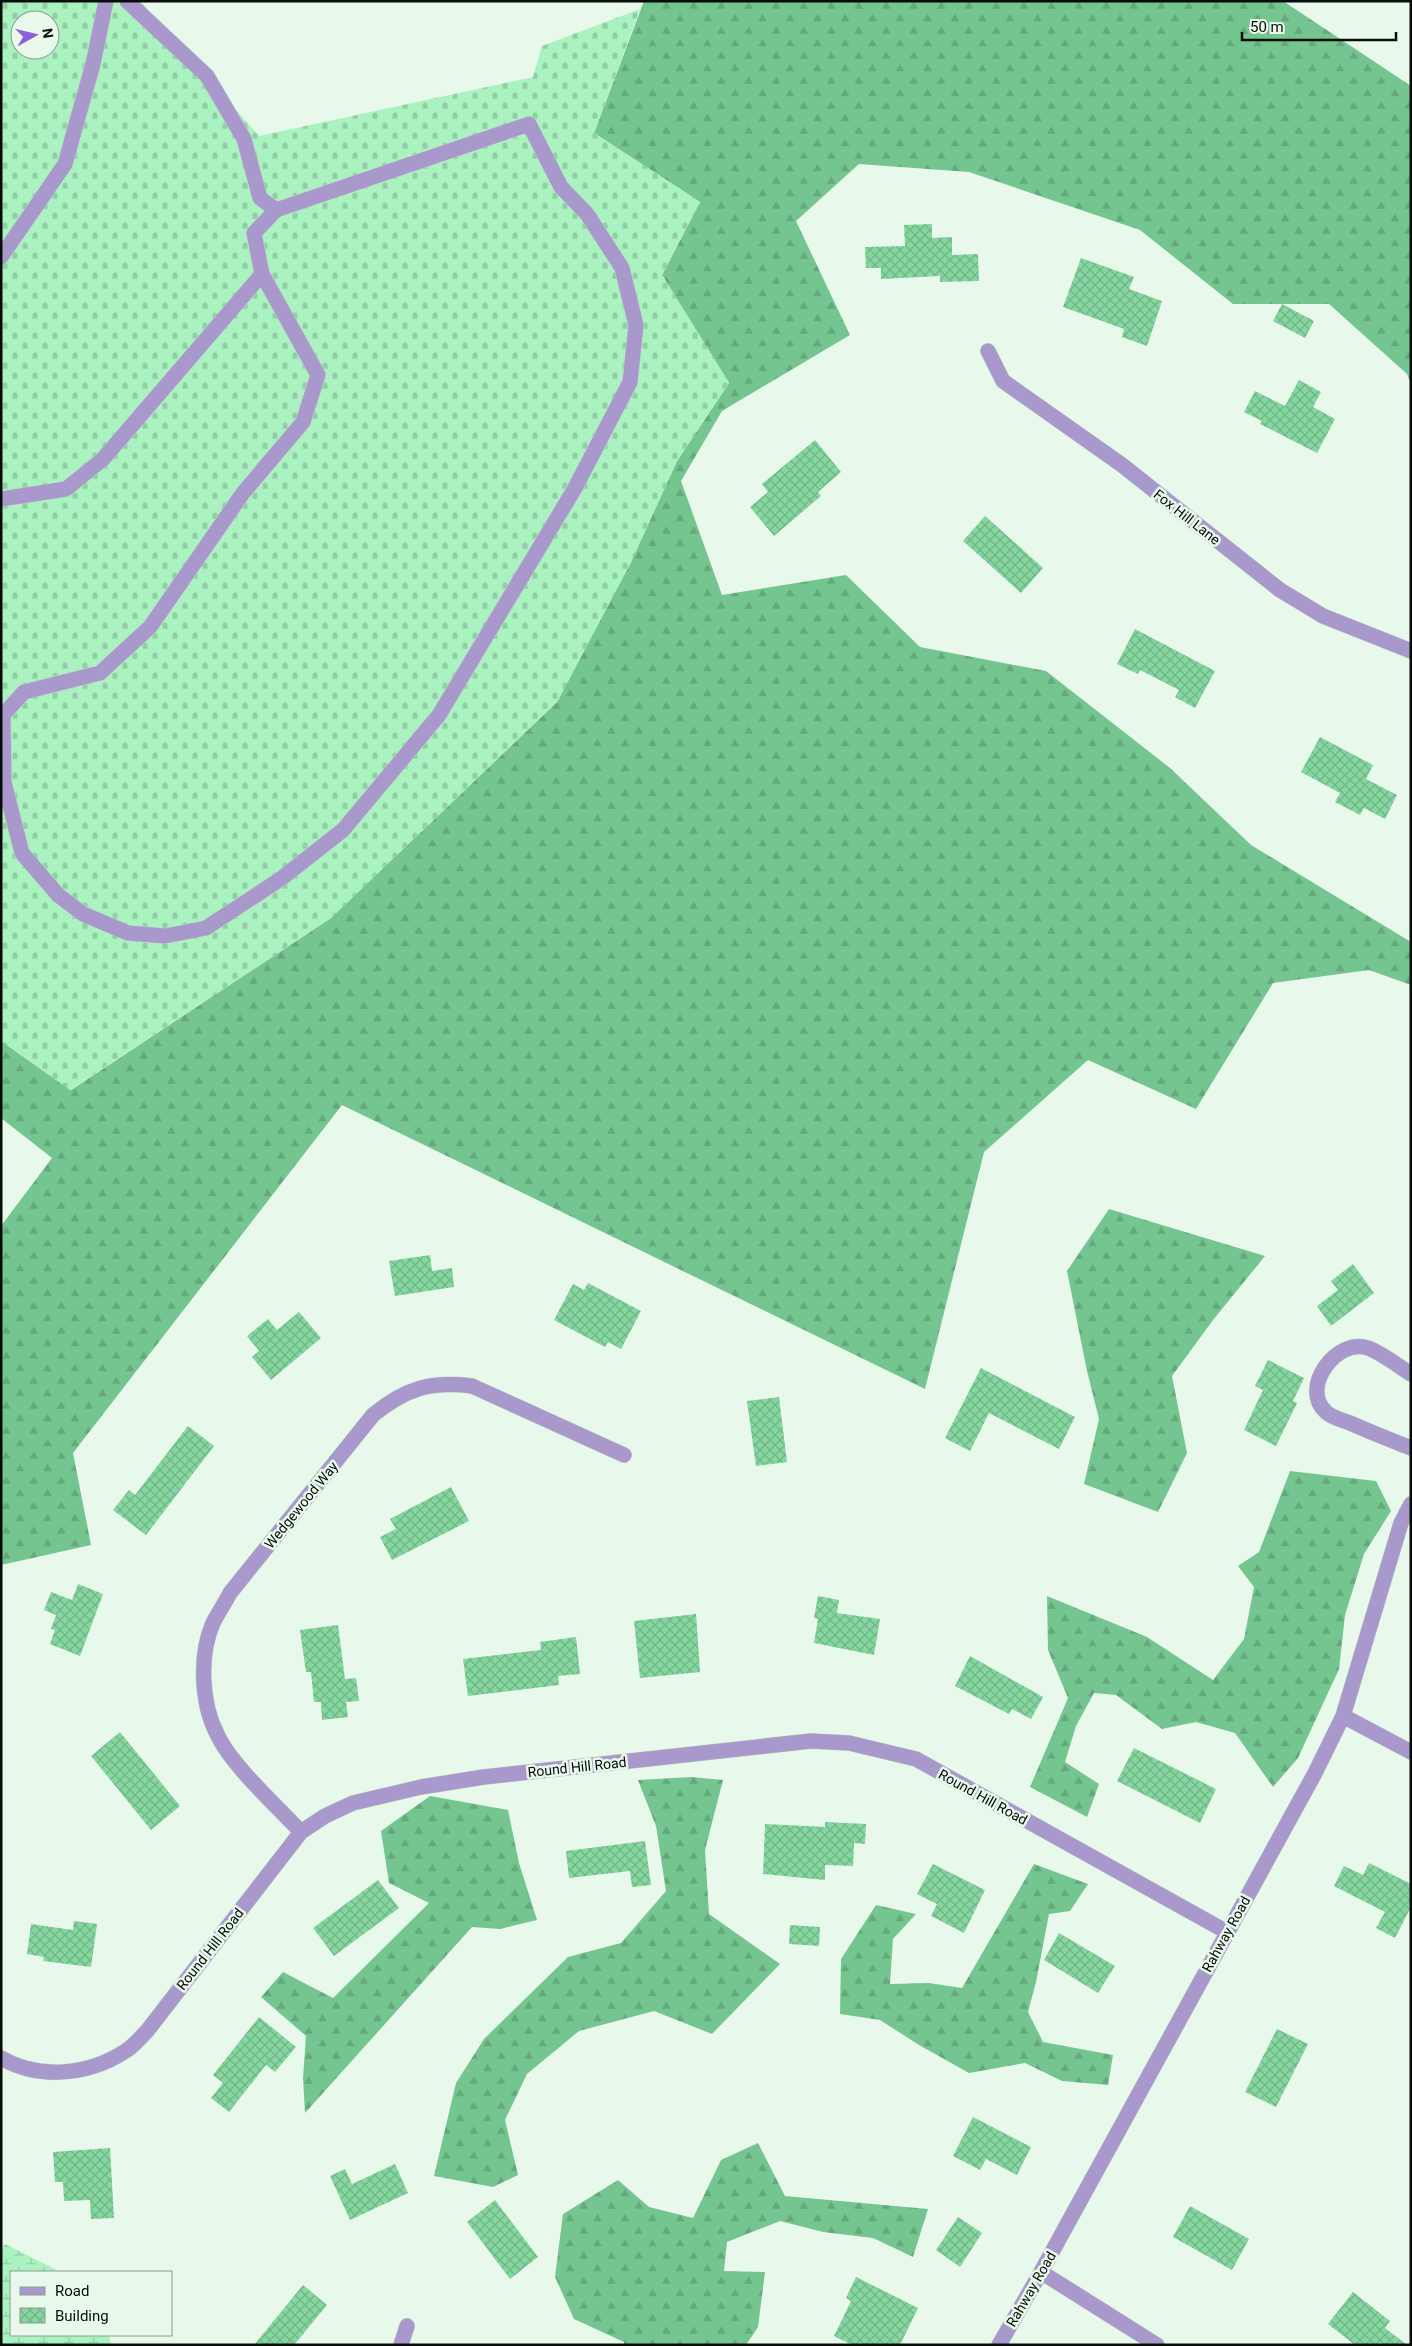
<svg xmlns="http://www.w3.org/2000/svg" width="1412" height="2346" viewBox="0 0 1412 2346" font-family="Roboto,sans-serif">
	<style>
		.forest { fill: url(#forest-firs) }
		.wetland { fill: url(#wetland-marsh) }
		.cemetery { fill: url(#cemetery-stones); fill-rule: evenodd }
		.building { fill: url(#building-cross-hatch) }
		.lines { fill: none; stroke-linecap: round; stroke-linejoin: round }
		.minor-casing { stroke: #c4d3c8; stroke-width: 16 }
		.minor { stroke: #a898cc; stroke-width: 15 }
		.labels { text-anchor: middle; stroke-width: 5; stroke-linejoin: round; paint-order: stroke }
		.street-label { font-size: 14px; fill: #080d09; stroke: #e8f9ec }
	</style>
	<defs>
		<pattern id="forest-firs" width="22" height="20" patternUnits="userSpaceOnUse" patternTransform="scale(1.25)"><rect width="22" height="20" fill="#75c590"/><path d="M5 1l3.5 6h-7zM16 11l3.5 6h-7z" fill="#64a87b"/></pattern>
		<pattern id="wetland-marsh" width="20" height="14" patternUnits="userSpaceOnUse" patternTransform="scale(1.25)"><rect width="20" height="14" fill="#aaf2c0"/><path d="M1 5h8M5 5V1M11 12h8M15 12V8" fill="none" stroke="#91cea4"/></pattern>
		<pattern id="cemetery-stones" width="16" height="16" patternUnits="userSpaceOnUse" patternTransform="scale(1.25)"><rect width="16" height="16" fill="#aaf2c0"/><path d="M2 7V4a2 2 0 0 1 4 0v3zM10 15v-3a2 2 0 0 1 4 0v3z" fill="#91cea4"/></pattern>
		<pattern id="building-cross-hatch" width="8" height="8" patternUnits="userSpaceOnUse" patternTransform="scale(1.25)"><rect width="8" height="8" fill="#85d69f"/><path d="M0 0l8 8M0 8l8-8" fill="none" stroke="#71b688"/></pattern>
	</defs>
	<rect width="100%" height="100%" fill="#e8f9ec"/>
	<!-- forest -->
	<path class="forest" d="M644 1H1283L1411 86V384L1407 374 1329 304H1233L1140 230 969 172 859 164 796 221 850 335 722 411 681 481 722 595 846 575 920 647 1046 671 1170 768 1251 845 1411 942V985L1369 970 1273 983 1196 1109 1088 1060 984 1152 925 1389 342 1105 73 1453 91 1545 1 1565V1226L52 1158 1 1118V1041L71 1090 331 918 557 702 631 562 677 461 729 383 662 275 700 202 594 133Z
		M1109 1209 1265 1256 1213 1320 1172 1376 1187 1453 1158 1512 1084 1484 1099 1419 1087 1371 1067 1271Z
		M1290 1471 1376 1481 1391 1511 1364 1554 1345 1615 1339 1669 1298 1758 1273 1787 1235 1733 1196 1722 1162 1729 1116 1695 1094 1693 1076 1726 1065 1762 1099 1784 1087 1817 1030 1787 1068 1698 1048 1650 1047 1596 1147 1637 1213 1680 1244 1639 1254 1587 1238 1566 1259 1552Z
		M691 1777 723 1780 705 1850 709 1914 780 1964 712 2034 654 2011 579 2031 527 2074 505 2120 518 2175 493 2187 434 2176 456 2083 484 2039 568 1957 621 1943 666 1891 656 1826 638 1780Z
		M430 1796 508 1810 519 1863 537 1920 500 1929 472 1927 305 2113 303 2078 306 2036 261 1997 283 1972 333 1998 429 1903 389 1883 381 1831Z
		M1034 1864 1088 1884 1070 1911 1049 1914 1036 1982 1028 2012 1043 2042 1113 2055 1108 2085 1062 2081 1025 2063 969 2073 919 2045 880 2020 840 2014 841 1959 876 1905 916 1914 893 1939 890 1984 929 1983 962 1988Z
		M758 2143 785 2196 928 2209 913 2257 873 2238 823 2232 780 2221 727 2242 724 2271 765 2272 758 2327 746 2345H624V2342L574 2319 555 2277 563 2214 618 2180 649 2207 693 2218 721 2160Z"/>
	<!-- wetland -->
	<path class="wetland" d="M5 2244 61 2272H11V2335H109L111 2345H1V2249Z"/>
	<!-- cemetery -->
	<path class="cemetery" d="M1 1H140L259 136 533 77 542 46 640 9 594 133 700 202 662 275 729 383 677 461 631 562 557 702 331 918 70 1090 1 1041ZM20 20H50V50H20Z"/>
	<!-- building -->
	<path class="building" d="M932 224V238L952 237V255L978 254 979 281 940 282V276L881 279V268H866L865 247 905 246 904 225Z
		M1081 258 1134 277 1129 289 1162 301 1147 346 1122 337 1124 329 1063 307Z
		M1282 304 1314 321 1305 338 1273 321Z
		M1299 380 1321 392 1313 407 1335 419 1317 453 1260 424 1262 421 1244 412 1255 391 1285 406Z
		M815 440 841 472 818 492 821 496 774 536 750 507 768 492 762 484Z
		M985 516 1043 568 1021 593 963 541Z
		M1135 629 1215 671 1195 708 1175 697 1179 690 1140 670 1138 674 1117 664Z
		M1320 737 1373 765 1366 779 1397 795 1385 819 1364 808 1360 815 1335 802 1340 793 1301 772Z
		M430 1255 432 1271 452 1268 454 1287 395 1296 389 1261Z
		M1353 1264 1374 1293 1331 1326 1317 1306 1338 1290 1331 1281Z
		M588 1283 641 1311 621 1349 608 1342 605 1347 554 1320 573 1284 584 1290Z
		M299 1312 321 1338 271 1380 252 1357 259 1351 247 1336 268 1319 277 1330Z
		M1268 1360 1304 1378 1293 1401 1297 1403 1276 1446 1244 1430 1263 1390 1255 1386Z
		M981 1368 1075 1417 1059 1449 989 1413 970 1451 945 1438Z
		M779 1397 787 1462 756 1466 747 1401Z
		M188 1426 214 1446 146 1535 113 1510 129 1490 135 1495Z
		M451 1487 469 1521 392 1560 380 1537 396 1529 390 1519Z
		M78 1584 103 1594 80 1656 50 1644 55 1630 51 1629 56 1615 44 1610 51 1592 72 1600Z
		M818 1596 839 1600 837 1613 880 1619 874 1655 814 1643 818 1619 814 1618Z
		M696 1614 700 1672 640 1678 634 1621Z
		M338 1625 345 1679 356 1678 359 1701 346 1702 348 1717 322 1720 321 1702H314L311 1672H306L300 1630Z
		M576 1637 580 1674 558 1676 559 1685 468 1696 463 1659 541 1650 540 1642Z
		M970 1656 1043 1697 1031 1719 1012 1709 1009 1714 955 1686Z
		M120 1732 180 1806 151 1830 91 1756Z
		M1134 1748 1216 1789 1200 1823 1117 1781Z
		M825 1822 866 1824 865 1844 854 1843 853 1866 825 1865V1880L763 1874 765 1824 825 1827Z
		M645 1841 651 1885 632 1887 630 1871 569 1878 566 1851Z
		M1369 1863 1411 1884V1907L1395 1938 1376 1928 1385 1912 1334 1886 1344 1866 1363 1875Z
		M933 1864 985 1890 964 1933 931 1916 937 1904 917 1894Z
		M378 1880 399 1908 334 1956 313 1928Z
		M74 1921 97 1924 91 1967 43 1961 44 1957 27 1954 31 1924 73 1930Z
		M790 1925 820 1927 819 1946 789 1944Z
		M1059 1933 1115 1966 1098 1993 1044 1960Z
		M259 2017 296 2047 275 2072 266 2065 229 2112 211 2098 223 2083 213 2075Z
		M1277 2029 1308 2044 1276 2107 1245 2092Z
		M973 2117 1031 2147 1017 2175 986 2159 980 2170 953 2156Z
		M110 2148 114 2218 91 2219 90 2200 64 2201 63 2182H55L53 2152Z
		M395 2164 408 2193 350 2220 330 2176 345 2169 352 2184Z
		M495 2200 538 2257 510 2279 467 2222Z
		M1190 2206 1249 2239 1232 2270 1173 2237Z
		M958 2217 982 2233 960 2267 936 2250Z
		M856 2277 918 2308 900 2345H852L834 2336 851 2301 846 2298Z
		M303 2285 327 2305 294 2345H254Z
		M1353 2292 1390 2321 1385 2328 1407 2345H1355L1328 2324Z"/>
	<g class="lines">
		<!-- minor casing -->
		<g class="minor-casing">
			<path id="minor" d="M127 1 207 76 244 139 260 198 276 210
				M529 124 561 187 587 214 622 268 636 325 630 382 575 488 439 715 343 830 282 878 206 928 165 936 128 933 83 914 58 895 22 853 4 782 3 715 24 692 100 673 150 627 243 493 303 422 318 375 262 274 254 233 276 210Z
				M1 257 65 164 93 64 106 1
				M988 351 1003 381 1122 465 1280 590 1323 616 1411 651
				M1 499 66 489 103 459 262 274
				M1411 1374C1398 1366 1382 1353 1368 1348 1337 1337 1299 1388 1326 1412 1332 1418 1343 1420 1350 1423 1370 1432 1391 1440 1411 1448
				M1343 1716 1411 1752
				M301 1832C277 1806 231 1765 217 1734 201 1703 199 1655 213 1623 218 1613 225 1603 230 1593L373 1415C406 1388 431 1381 472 1386L624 1455
				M1 2058C39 2080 88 2075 124 2052 133 2047 140 2038 147 2031L301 1832 325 1816 353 1803 421 1787 484 1777 811 1741 849 1743 916 1759 1227 1932
				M1041 2272 1157 2345
				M401 2345 407 2326
				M999 2345 1041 2272 1315 1773 1343 1716 1401 1523 1411 1504"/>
		</g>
		<!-- minor -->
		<use href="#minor" class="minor"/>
	</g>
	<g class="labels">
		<!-- street labels -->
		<g class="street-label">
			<text transform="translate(1187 517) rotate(38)" y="5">Fox Hill Lane</text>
			<text transform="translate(301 1505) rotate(-51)" y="5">Wedgewood Way</text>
			<text transform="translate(577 1767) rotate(-6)" y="5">Round Hill Road</text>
			<text transform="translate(983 1797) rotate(29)" y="5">Round Hill Road</text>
			<text transform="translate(1226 1934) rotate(-61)" y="5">Rahway Road</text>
			<text transform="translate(210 1949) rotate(-52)" y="5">Round Hill Road</text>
			<text transform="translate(1031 2289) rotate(-60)" y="5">Rahway Road</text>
		</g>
	</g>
	<!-- border -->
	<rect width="1412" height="2346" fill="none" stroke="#080d09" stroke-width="5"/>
	<!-- legend -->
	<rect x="10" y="2271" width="162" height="65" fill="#e8f9ec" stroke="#8e9b91"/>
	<rect x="20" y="2287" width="25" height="8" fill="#a898cc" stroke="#8e9b91"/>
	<text x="55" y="2296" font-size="15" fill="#080d09">Road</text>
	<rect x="20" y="2308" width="25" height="15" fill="url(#building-cross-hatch)" stroke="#8e9b91"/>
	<text x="55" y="2321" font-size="15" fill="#080d09">Building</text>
	<!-- north arrow -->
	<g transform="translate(35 35) rotate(82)"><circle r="24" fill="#e8f9ec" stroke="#8e9b91"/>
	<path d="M0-4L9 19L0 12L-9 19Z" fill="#9060da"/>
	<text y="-8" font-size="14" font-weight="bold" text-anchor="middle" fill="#080d09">N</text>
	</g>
	<!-- scale -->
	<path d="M1242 32v8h154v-8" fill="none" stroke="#080d09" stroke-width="2.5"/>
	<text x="1250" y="32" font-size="15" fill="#080d09" stroke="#e8f9ec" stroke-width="4" paint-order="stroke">50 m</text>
</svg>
